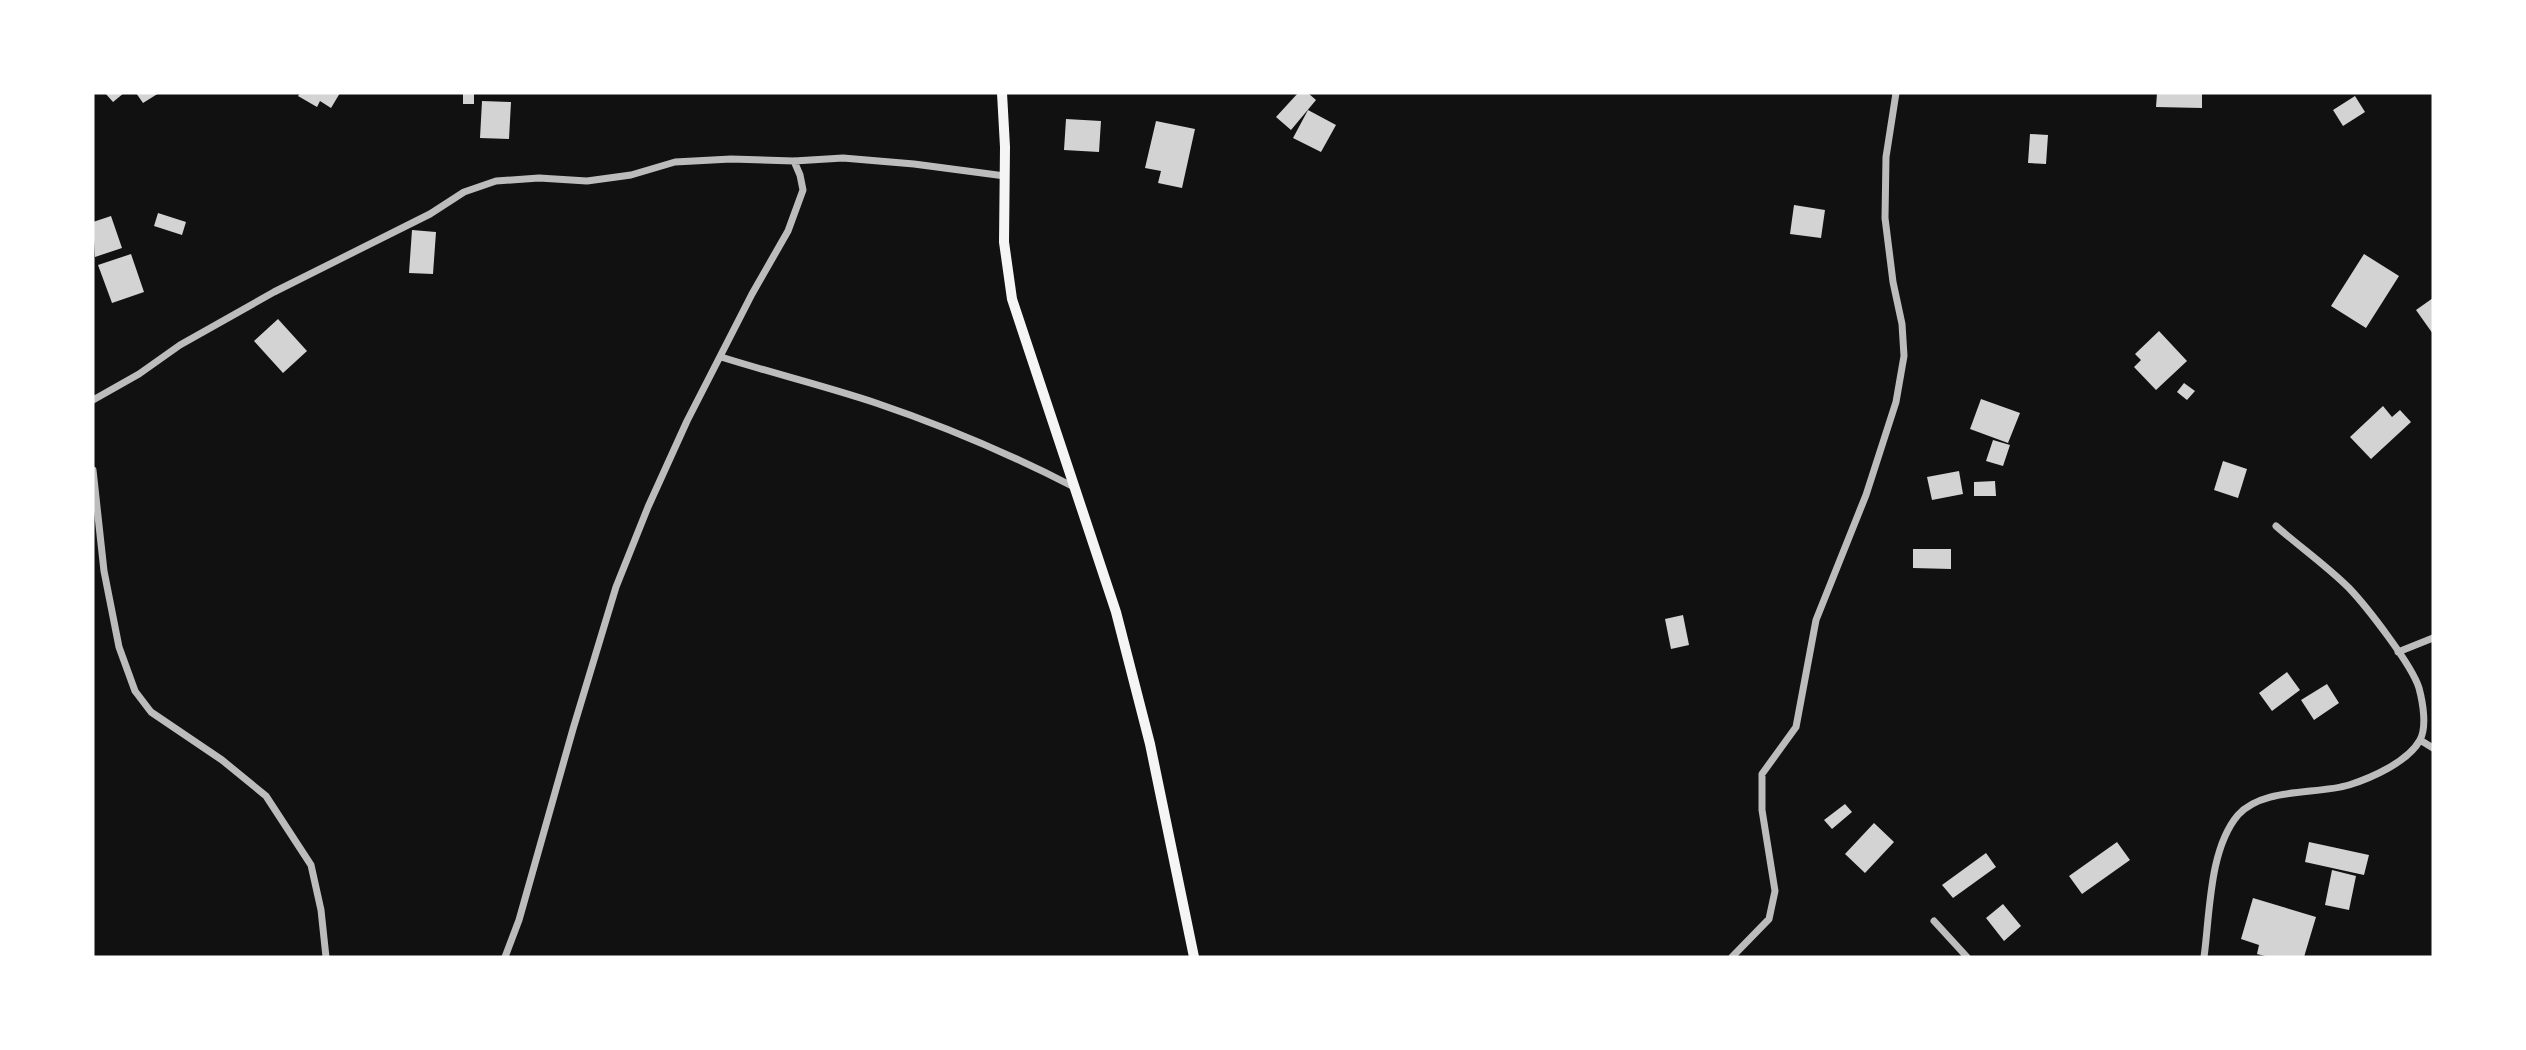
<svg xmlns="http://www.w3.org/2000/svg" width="2526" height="1050" viewBox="0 0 2526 1050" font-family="'Golos Text',sans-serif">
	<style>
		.building { fill: #d3d3d3 }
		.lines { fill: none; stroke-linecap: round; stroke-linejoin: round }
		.minor { stroke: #bcbcbc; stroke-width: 7 }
		.secondary { stroke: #f5f5f5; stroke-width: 10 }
	</style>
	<rect width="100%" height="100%" fill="#111"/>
	<!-- building -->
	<path class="building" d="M105 93H124L113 102Z
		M136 93H159L143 103Z
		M300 93H340L331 108 320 101 317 107 298 96Z
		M463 93H474V104H463Z
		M1298 93H1308L1316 100 1291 130 1276 117Z
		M2157 93H2202V108L2156 107Z
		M2355 96 2365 112 2343 126 2333 110Z
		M482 101 511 102 509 139 480 138Z
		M1308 110 1336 125 1321 152 1293 138Z
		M1066 119 1101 121 1099 152 1064 150Z
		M1156 121 1195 129 1182 188 1158 183 1161 171 1145 168Z
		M2030 134 2048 135 2046 164 2028 163Z
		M1794 205 1825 210 1821 238 1790 234Z
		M158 213 186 222 182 235 154 226Z
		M111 216 122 248 95 257 93 222Z
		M412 230 436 232 433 274 409 273Z
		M131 254 144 292 112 303 98 265Z
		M2364 254 2399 276 2366 328 2331 306Z
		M2433 298V334L2416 310Z
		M278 319 307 351 283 373 254 341Z
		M2159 331 2187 361 2156 390 2134 367 2141 360 2135 354Z
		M2184 383 2195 391 2187 400 2177 392Z
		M1981 399 2020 413 2008 443 1970 429Z
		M2383 406 2392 417 2400 410 2411 422 2371 459 2350 437Z
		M1993 440 2010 445 2003 466 1986 461Z
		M2223 461 2247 469 2238 498 2214 490Z
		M1959 471 1963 494 1932 500 1927 477Z
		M1995 481 1996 496H1974V482Z
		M1913 549H1951V569L1913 568Z
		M1683 615 1689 645 1671 649 1665 619Z
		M2287 672 2300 690 2272 711 2259 693Z
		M2327 684 2339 703 2314 720 2301 700Z
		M1845 804 1852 812 1832 829 1824 820Z
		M1874 823 1894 842 1865 873 1845 854Z
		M2117 842 2130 860 2082 894 2069 876Z
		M2309 842 2369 855 2364 875 2305 862Z
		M1986 853 1996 867 1953 898 1942 885Z
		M2332 870 2356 876 2349 910 2325 905Z
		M2253 898 2316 917 2304 957H2269L2257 954 2259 945 2241 939Z
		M2003 904 2021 926 2004 941 1986 918Z"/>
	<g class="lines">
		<!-- minor -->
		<path class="minor" d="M721 357C772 373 825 386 876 403 944 426 1010 454 1074 487
			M93 400 139 374 180 345 274 292 430 214 464 192 496 181 539 178 587 181 631 175 675 162 731 159 794 161 843 158 914 164 1005 176
			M93 470 104 571 119 647 135 691 151 712 222 760 266 796 311 865 321 910 326 957
			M2398 652 2433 638
			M2420 740 2433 748
			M1934 921 1967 957
			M505 957 519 920 573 729 616 587 648 507 687 421 752 294 788 231 803 190 800 175 794 161
			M1732 957 1769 919 1775 891 1762 810V774L1796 727 1816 620 1866 495 1896 402 1904 356 1902 324 1893 282 1885 218 1886 157 1896 93
			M2204 957C2210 914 2209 849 2238 815 2263 787 2316 795 2349 785 2371 778 2408 762 2420 740 2427 727 2423 703 2419 688 2412 665 2367 607 2349 588 2327 566 2300 547 2276 526"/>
		<!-- secondary -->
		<path class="secondary" d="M1002 93 1005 147 1004 242 1012 299 1116 612 1150 744 1194 957"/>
	</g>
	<!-- border -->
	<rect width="2526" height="1050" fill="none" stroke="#ffffff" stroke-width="189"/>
</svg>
